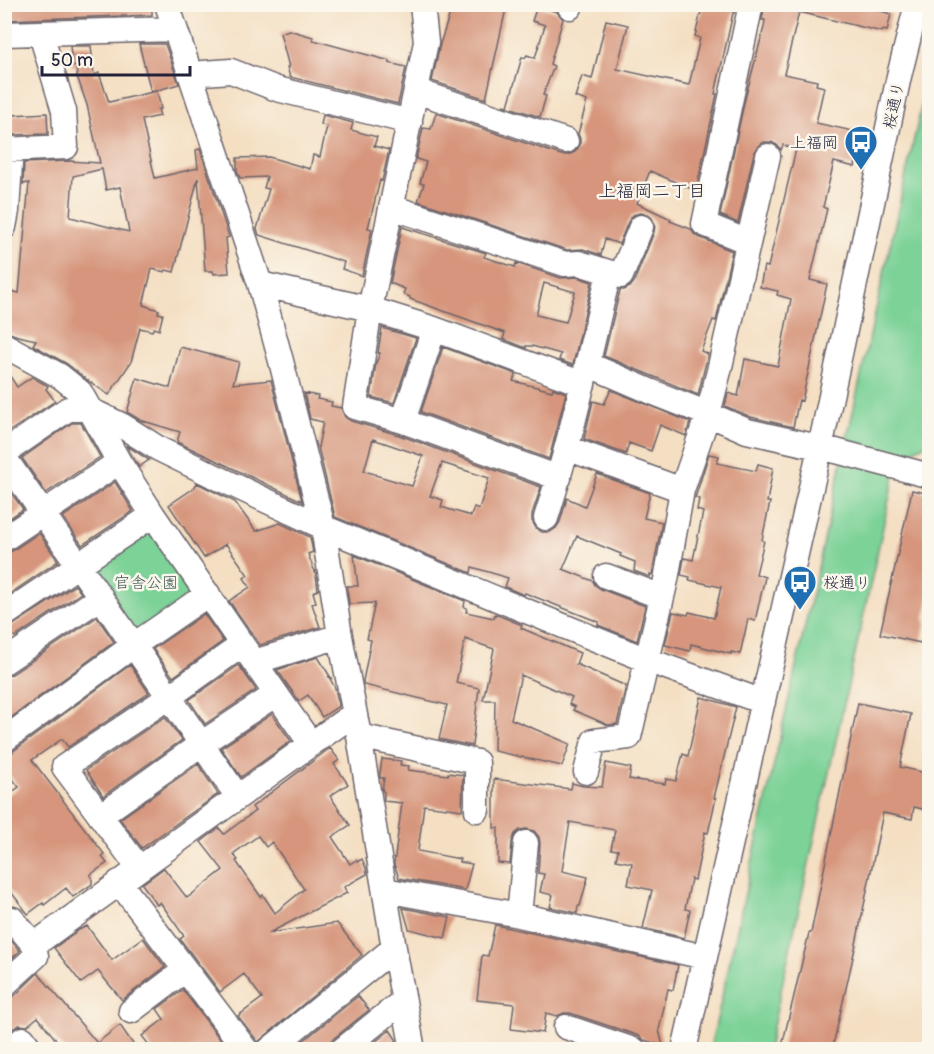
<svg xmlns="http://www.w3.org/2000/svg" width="934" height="1054" viewBox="0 0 934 1054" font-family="Pangolin,'Klee One',sans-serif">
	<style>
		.green { fill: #7cd297; stroke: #4f7a69; stroke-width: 1.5 }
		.building { fill: #d6957c; fill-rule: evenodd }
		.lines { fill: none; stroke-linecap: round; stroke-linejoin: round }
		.minor-casing { stroke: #6c646b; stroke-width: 27 }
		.minor { stroke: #fff; stroke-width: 24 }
		.labels { text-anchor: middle; stroke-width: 5; stroke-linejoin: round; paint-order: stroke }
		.street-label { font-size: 16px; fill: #22223b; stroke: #fbf7ec }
		.poi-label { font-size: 16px; fill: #22223b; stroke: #fbf7ec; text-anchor: end }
		.park-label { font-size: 16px; fill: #3d5757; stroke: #fbf7ec }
		.neighbourhood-label { font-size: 18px; fill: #22223b; stroke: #fbf7ec }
	</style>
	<rect width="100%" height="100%" fill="#fbf7ec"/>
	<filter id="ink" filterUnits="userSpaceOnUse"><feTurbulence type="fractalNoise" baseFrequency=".0167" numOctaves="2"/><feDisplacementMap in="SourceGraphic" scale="12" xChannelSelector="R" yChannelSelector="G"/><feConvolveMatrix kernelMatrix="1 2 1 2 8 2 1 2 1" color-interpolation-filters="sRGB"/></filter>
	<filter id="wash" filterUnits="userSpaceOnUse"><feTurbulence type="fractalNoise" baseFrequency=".008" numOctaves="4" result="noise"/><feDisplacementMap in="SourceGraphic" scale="24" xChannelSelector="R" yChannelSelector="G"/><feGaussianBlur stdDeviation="1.35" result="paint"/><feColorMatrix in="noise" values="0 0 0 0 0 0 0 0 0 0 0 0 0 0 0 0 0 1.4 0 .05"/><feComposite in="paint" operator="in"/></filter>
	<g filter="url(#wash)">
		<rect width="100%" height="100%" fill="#f4dfc3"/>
		<!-- green -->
		<path class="green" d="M929 72V442L898 459 768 1049 710 1050Z
			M147 528 198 593 135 633 93 571 94 563Z"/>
		<g id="blocks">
			<!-- building -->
			<path class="building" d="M4 4H152V15L4 20Z
				M453 4H507L486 99 432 81 440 44Z
				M703 4H736L734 13H733L715 94H717L696 191 650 171 637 203 671 219 670 221 691 229 694 234 699 237 732 251 716 321 713 320 701 351 708 354 698 395 604 356 620 290H624L630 287 634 282 654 232 655 225 652 218 647 214 640 213 633 215 628 222 619 244 605 239 601 255 583 249 567 250 418 201 424 184 420 183 426 162 416 159 423 128 431 129 436 113 561 155H568L575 152 580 145V139L578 134 587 101 575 97 582 76 592 79 606 20 628 25 617 69 689 85 700 38 695 36Z
				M765 4H857L891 14 887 31 883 30 882 32 799 12 784 74 817 81 816 85 824 87 816 123 862 133 855 167 834 162 823 207 827 209 810 280 827 284 802 401 799 400 793 427 751 417 725 406 728 393 738 396 745 359 778 366 791 299 777 295 778 291 760 287 764 266 768 267 796 149 783 145 781 150 777 145 771 142H764L758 146 754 153 738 223 720 215 744 103 764 27 765 20H762Z
				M537 6 557 12 563 19 550 64 554 66 543 95 546 96 540 117 503 105 508 106 522 57 525 58 527 55 535 58 545 25 532 21Z
				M289 30 313 37V40L390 61 389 63 406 67 398 104 290 77 287 67H289L280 33Z
				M139 44H165L179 84 151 92Z
				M70 46H91L94 75 99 73 109 102 157 91 161 109H158L160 116 142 120 155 178 198 168 196 150 200 149 229 237 226 238 229 273 214 274 213 271H205L198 178 174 272 166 270 165 272 152 269 143 305 159 310 158 313 163 314 159 330 154 328 152 331 140 328 131 362 109 395 90 382 67 364 33 345 36 340 18 336 4 331 10 291 19 293 29 183 23 184 24 163 69 161 100 163 87 105 77 76 76 66H72ZM102 169 106 190 120 187 129 232 70 217 73 176Z
				M47 113 48 134 13 135 12 115Z
				M323 115 353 123 351 130 377 137 374 146 389 150 382 181 380 180 368 228 372 229 362 276 342 269 344 262 259 235 257 229 269 189 264 188 267 177 240 178 237 170V158L269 157 310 169 313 155 320 157 327 126 321 125Z
				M402 227 486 253 484 257 515 267 516 263 561 278 577 277 592 282 573 365 559 360 561 354 532 346H526V348L503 339 505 333 410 299V297L403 294 405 289 390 283ZM544 283 575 292 566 322 536 315Z
				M382 328 416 338 394 403 371 397 376 363 380 353H378Z
				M180 347 239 362 233 384 271 380 302 501 177 442 180 432 140 420 127 412 137 378 170 388Z
				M443 347 516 374 513 381 552 391 553 388 566 393 549 459 421 412Z
				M4 367 17 387 32 377 48 386 46 389 55 401 4 435Z
				M611 390 690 422 686 436 660 425 651 451 629 443 626 454 584 439 593 401 604 404Z
				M304 393 318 396 317 399 332 402 331 406 341 408 345 417 351 421 399 435 541 487 532 514V521L536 528 542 532H550L556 528 560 522 567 498 585 506 597 474 650 493 644 518 662 522 652 575 650 574V577L634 571 635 562 620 556 621 554 577 536 563 569 593 581 595 585 601 589 645 606 637 641 598 625 599 622 525 593 524 595 505 587 508 578 472 567 471 573 335 517 318 447 323 422 310 419ZM373 439 423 456 412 486 375 475V474L364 471ZM442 463 489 478 479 509 474 507 471 516 441 507 443 500 430 496Z
				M72 423H81L100 457 46 493 22 458Z
				M126 445 149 460 139 467Z
				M709 454 719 456 717 463 756 471 758 464 773 468 767 502H770L763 535 762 540 764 541 756 574 765 577 755 621 748 619 740 654 731 652V654L691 644 690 651 665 645 673 612 688 615 689 612 714 618 721 587 689 580 690 577 681 575 684 558 693 560 703 512 697 510 699 499 695 498Z
				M115 482 133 511 82 545 63 517Z
				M4 483 23 509 7 520 4 516Z
				M197 483 235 502 256 531 280 523 310 537 313 552 308 554 316 575 318 590 313 592 316 602 312 604 320 627 260 645 229 601 250 587 244 578 248 575 226 544 204 558 169 505 194 488Z
				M912 490 930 494V595L924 621H926L921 643 880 634Z
				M39 533 58 561 8 595 4 590V553L12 551Z
				M354 555 465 601 464 607 467 608 466 612 494 618 495 614 522 625 521 628 580 653 576 664 626 686 617 724 608 725 573 710 575 707 569 704 572 697 521 675 511 719 570 744 562 766 494 751 495 700H483L494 649 465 639 456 683 479 688 472 746 439 739 447 705 364 685 363 681 371 640 367 639 375 603 349 604 347 586H358Z
				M75 585 81 593 15 637 8 628Z
				M204 614 223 641 173 677 153 649Z
				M97 617 114 642 9 719 4 713V676L12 674Z
				M318 657 331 678 329 677 335 688 339 706 322 717 308 695 299 701 277 670Z
				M130 665 149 693 68 747 62 739 32 760 105 855 102 857 107 863 90 875 92 877V884L73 897 66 888 44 905 43 903 28 914 4 883V798L19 787 4 768V754L12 752Z
				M239 665 256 690 205 724 189 700Z
				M701 697 736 707 714 798H716L708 833 705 832 695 880 691 879 685 909 690 910 684 938 643 928 652 890 628 885 632 863 616 860 618 850 611 849 615 830 570 822 562 871 588 877 580 906H578L577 913 550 907 553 895 540 892 544 874 538 873 540 844 539 837 534 831 527 829 520 830 515 834 512 842 510 864 498 863V828H494V779L571 789 572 783 583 786 602 787 606 763 631 768 629 779 665 784 666 779 676 781 683 754 688 756Z
				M858 703 911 714 900 767 930 774V811L914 807 912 819 883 813 856 944 832 1050H781L809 933H811Z
				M272 714 291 741 241 777 221 748Z
				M165 717 182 740 103 796 86 770Z
				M330 748 339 760 334 764 348 784 330 796 350 825 332 837 350 864 356 860 357 862 362 859 366 868 367 874 344 887 347 893 269 933 337 923 362 955 258 1042 238 1016 262 998 244 974 220 992 180 939 184 936 160 902 157 905 142 884 164 868 187 898 223 870 201 842 219 828 224 834 255 811 252 807ZM258 836 266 847 272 842 304 889 275 913 263 895 261 897 236 861 238 860 233 854Z
				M382 759 401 761 400 765 409 766 408 770 448 775V773L463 775 462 810 424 805 418 851 460 859 459 862 472 864 465 890 399 878 394 864 402 803 384 801V792L382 790 384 778H380V774Z
				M198 764 218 794 142 848 120 819Z
				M403 908 450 917 445 938 409 929Z
				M495 925 678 965 673 990 668 989 659 1030 663 1046 644 1040 639 1036 570 1013H564L557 1016 546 1013 543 1033 511 1029 514 1004 477 1000 482 955 488 956Z
				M87 926 112 960 143 938 165 967 122 1000 98 971 81 983 54 948 79 930Z
				M9 938 20 951 4 965V939Z
				M38 973 97 1043 120 1025 137 1050H64L38 1017 27 1026 20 1025 14 1028 4 1036V999L14 996Z
				M183 990 228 1050H153L142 1036 164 1019 157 1009Z
				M358 996 369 1010 333 1039 329 1044 328 1050H292Z
				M390 1030 396 1039 398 1050H365Z"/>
		</g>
	</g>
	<g filter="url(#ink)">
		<use href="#blocks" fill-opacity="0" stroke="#6c646b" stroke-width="1.5"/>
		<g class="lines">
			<!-- minor casing -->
			<g class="minor-casing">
				<path id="minor" d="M167 4 260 284 281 361 323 527 340 636 359 736 394 948 413 1050
					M422 4 426 42 370 309 355 407 403 421 559 478
					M570 7V4
					M4 34 175 29
					M190 74 231 71 277 89 410 122
					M416 91 566 141
					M4 150 66 147 64 111 41 34
					M391 207 565 264 579 263 621 276 641 227
					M4 227 7 211 11 149
					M748 242 704 224 751 4
					M260 284 370 309 434 329 583 384
					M4 345 60 376 80 392 119 462
					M587 364 652 392 708 414 747 431 836 451 930 476
					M403 421 434 329
					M567 448 682 490
					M4 453 68 409H88L121 425 159 449 212 475 323 527 514 606 647 660 763 702
					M4 457 238 797
					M546 518C572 437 589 355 609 273
					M4 539 119 462 153 515 254 662 340 636
					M606 576 662 597
					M4 615 153 515
					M4 662 101 597
					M254 662 311 744 354 714
					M359 736 477 762V810
					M4 740 134 645 208 594
					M586 772 594 741 629 737 666 580 682 490 708 414 719 371 768 156
					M100 816 201 744 276 694
					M139 868 64 767 169 697 242 645
					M119 882 246 1050
					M385 890 519 915 705 957
					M519 915 526 843
					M4 925 12 919 34 945 311 744
					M4 985 36 956 34 945
					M131 1011 185 970
					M566 1027 634 1050
					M10 1050 23 1039 31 1050
					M269 1050 394 948
					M342 1050 404 1000
					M684 1050 820 448 899 76 917 4"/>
			</g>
			<!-- minor -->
			<use href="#minor" class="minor"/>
		</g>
	</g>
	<!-- icons -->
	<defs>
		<g id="bus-pin" transform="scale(1.725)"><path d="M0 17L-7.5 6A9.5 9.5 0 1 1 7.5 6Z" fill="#1f6fb2" stroke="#fbf7ec"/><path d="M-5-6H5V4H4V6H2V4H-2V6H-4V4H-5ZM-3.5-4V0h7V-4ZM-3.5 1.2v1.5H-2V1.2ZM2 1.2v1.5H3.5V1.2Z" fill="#fff"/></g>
	</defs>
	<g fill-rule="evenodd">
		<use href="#bus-pin" x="861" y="142"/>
		<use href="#bus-pin" x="800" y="582"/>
	</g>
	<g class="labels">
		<!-- street labels -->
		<g class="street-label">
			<text transform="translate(893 105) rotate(-78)" y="6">桜通り</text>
		</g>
		<!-- poi labels -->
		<g class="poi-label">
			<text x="838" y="148">上福岡</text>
			<text x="823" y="588" text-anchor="start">桜通り</text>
		</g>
		<!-- park labels -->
		<g class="park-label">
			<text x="146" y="588">官舎公園</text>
		</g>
		<!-- neighbourhood labels -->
		<g class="neighbourhood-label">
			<text x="652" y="197">上福岡二丁目</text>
		</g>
	</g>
	<!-- margin -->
	<rect width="934" height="1054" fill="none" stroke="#fbf7ec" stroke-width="24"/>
	<!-- scale -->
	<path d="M42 66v9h148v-9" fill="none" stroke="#22223b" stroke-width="3"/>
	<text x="51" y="66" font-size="18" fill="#22223b" stroke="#fbf7ec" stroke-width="4.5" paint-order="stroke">50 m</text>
</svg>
